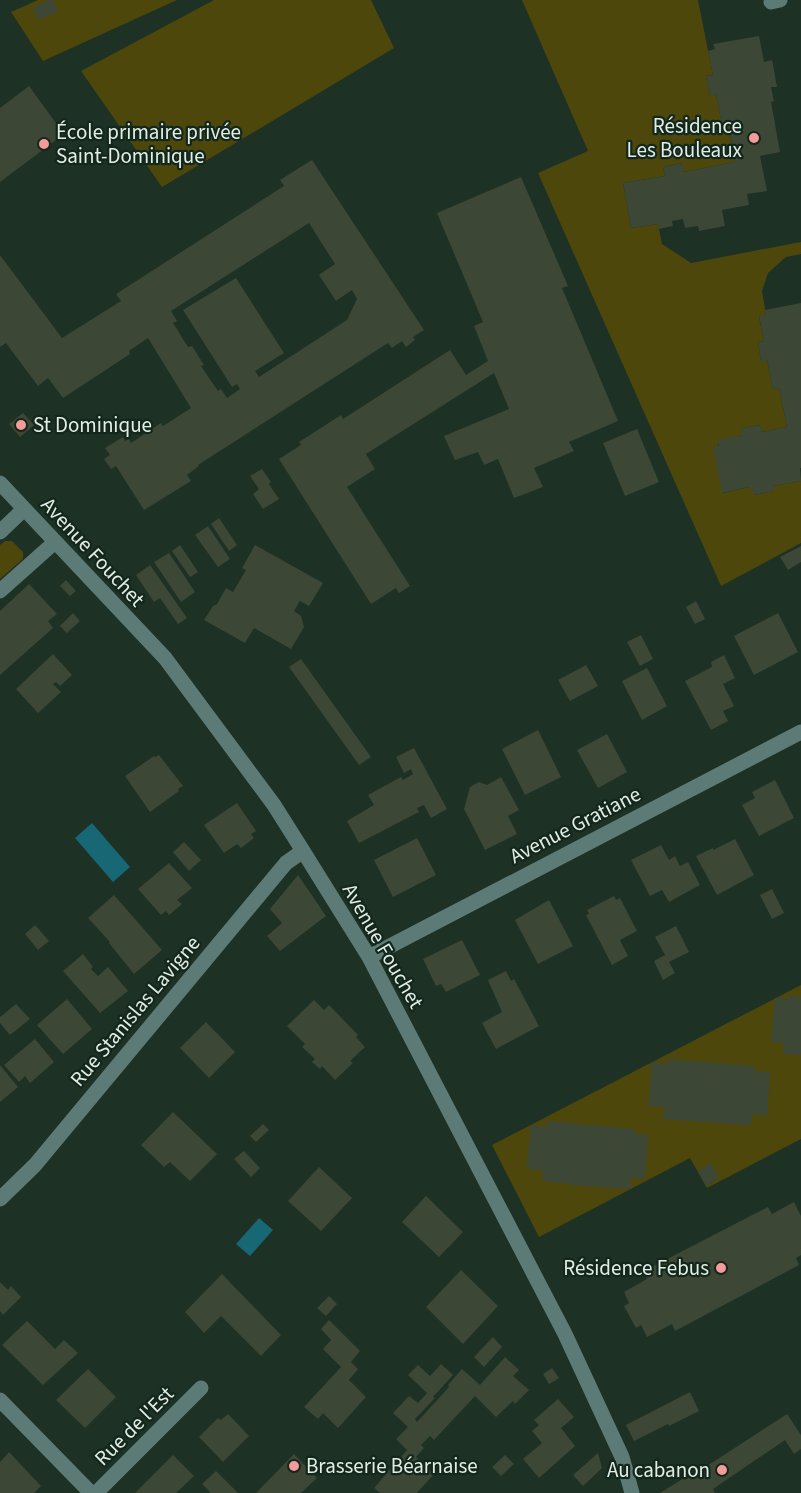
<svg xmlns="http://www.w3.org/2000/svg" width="801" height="1493" viewBox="0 0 801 1493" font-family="'Source Sans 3',sans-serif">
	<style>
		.green { fill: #4d470c }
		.water { fill: #176775 }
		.building { fill: #3d4735; fill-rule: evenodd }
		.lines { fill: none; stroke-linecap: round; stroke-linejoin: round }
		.minor { stroke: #5d7b76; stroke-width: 15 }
		.poi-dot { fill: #f59b99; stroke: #13271c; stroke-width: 2 }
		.labels { text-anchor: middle; stroke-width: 4.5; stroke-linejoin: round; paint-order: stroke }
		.poi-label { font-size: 21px; fill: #e1ede5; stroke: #13271c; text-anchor: end }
		.street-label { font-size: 21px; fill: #e1ede5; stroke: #13271c }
	</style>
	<rect width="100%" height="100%" fill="#1d3125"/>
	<!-- green -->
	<path class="green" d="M38 0H177L43 61 11 12Z
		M214 0H371L394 48 162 187 81 71Z
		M522 0H698L713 75 706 76 710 95 716 94 722 124 728 123 735 162 684 172 682 163 663 167 665 176 623 183 631 228 658 224 662 244 691 263 801 242V254L786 257 768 273 762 291 766 315 759 317 764 341 758 342 761 361 767 360 773 389 779 388 787 427 762 432 760 425 742 428V435L718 441 723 493 749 487V489H753L755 495 773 491V486L801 481V543L721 586 538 173 588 151Z
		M5 541H12L23 552V559L0 579V545Z
		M801 985V1139L707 1188 690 1158 539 1237 492 1145Z"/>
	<!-- water -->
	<path class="water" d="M92 823 130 867 113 882 75 838Z
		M259 1218 273 1230 250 1256 236 1244Z"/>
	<!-- building -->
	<path class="building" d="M49 0H53L58 11 39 20 33 8Z
		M759 36 764 62 772 60 777 87H771L774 101 771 102 780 152 760 156 767 191 747 194 749 205 722 210 725 226 699 231 698 226 685 228 683 219 672 221 673 226 659 229 658 224 631 228 623 183 665 176 663 167 683 163 684 172 735 162 728 123 722 125 716 94 710 96 706 76 713 75 708 51 715 49 713 44Z
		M29 86 64 134 0 182V108Z
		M312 160 424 330 413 337 415 340 406 347 402 341 392 348 388 343 198 465 199 466 187 475 191 481 144 510 116 466 111 469 104 459 110 455 105 448 123 437 125 441 129 439 131 443 161 423 163 426 191 408 148 338 129 351 130 354 63 398 48 378 38 386 6 343 0 347V255L62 338 121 301 116 294 284 186 280 180ZM309 223 335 264 319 275 336 301 352 290 357 299 347 320 259 377 255 371 284 353 236 278 183 310 232 387 237 384 240 389 227 398 221 389 218 391 201 366 204 365 192 346 188 347 173 323 177 321 171 311Z
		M521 177 568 286 562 288 618 421 569 442 574 451 534 468 543 487 514 498 498 459 484 465 478 452 455 460 444 436 509 409 494 373 366 454 375 469 347 487 410 586 399 593 396 588 371 604 279 459 301 445 299 442 341 415 343 419 450 350 466 375 488 361 474 326 483 322 437 213Z
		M801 303V468H800L801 481 773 486 774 491 754 495 753 489H749V487L722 493 713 447 719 446 717 440 742 435 741 428 761 425 762 432 787 427 779 388 773 389 767 360 761 362 758 342 764 341 759 316 766 315 765 310Z
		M23 413 34 425 20 437 9 424Z
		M637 429 659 482 625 496 603 443Z
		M262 469 271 482 269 484 279 499 263 509 253 494 259 489 250 476Z
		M219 518 237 545 229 551 211 524Z
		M208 526 230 559 218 567 195 535Z
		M180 545 198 572 190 577 172 551Z
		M255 545 323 583 309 606 300 601 294 611 301 616 304 627 291 649 254 628 245 643 204 620 213 606 217 604 226 588 233 592 246 570 242 568Z
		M801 546V562L788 570 780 557Z
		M169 553 195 592 181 602 154 562Z
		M150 565 187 618 178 624 160 598 154 602 136 575Z
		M66 580 76 591 70 596 60 586Z
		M29 584 57 614 48 621 53 628 0 675V611Z
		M696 601 705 619 695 624 686 607Z
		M73 613 80 621 67 633 60 626Z
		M778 613 798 652 754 675 734 636Z
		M641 635 653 659 640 666 627 642Z
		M53 654 72 675 60 686 56 682 53 684 61 692 38 713 16 689Z
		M724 655 735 678 723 684 734 706 723 711 728 721 711 730 685 681 712 667 711 662Z
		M301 659 371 757 359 765 289 667Z
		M586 665 598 686 570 701 558 680Z
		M647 668 667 706 642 720 622 681Z
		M538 730 561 777 525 795 502 749Z
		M607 734 627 772 598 788 577 750Z
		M414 748 447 809 431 818 424 805 417 808 419 812 359 843 347 821 374 805 368 795 401 777 403 780 413 774 411 769 404 773 396 757Z
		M159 755 183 786 178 789 179 791 150 812 125 776 154 756 155 757Z
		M501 777 519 810 508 816 517 834 485 850 464 809 470 787 479 782 487 785Z
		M775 780 794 818 759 836 742 805 755 798 752 792Z
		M237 803 256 831 251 834 254 838 241 848 237 844 224 853 204 825Z
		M417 838 436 875 393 897 374 860Z
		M735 839 754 875 717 895 696 856 713 848V850Z
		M184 842 201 860 189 871 173 852Z
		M661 845 669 860 675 856 680 866 688 862 700 885 669 902 662 890 650 896 631 860Z
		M169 863 192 888 177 900 182 904 169 915 166 911 161 915 138 889Z
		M298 875 326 916 280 951 267 936 282 923 270 909Z
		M772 889 784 913 772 919 760 895Z
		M114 895 162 950 134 974 109 943 110 942 88 918Z
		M614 896 616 900 620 898 637 931 620 940 628 956 612 965 586 915 589 914 587 910Z
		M549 900 573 946 538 964 515 920Z
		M35 925 49 941 38 950 25 934Z
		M676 926 689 952 669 962 675 973 663 980 654 961 665 955 655 937Z
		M462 940 480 975 446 992 441 984 436 986 423 959Z
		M83 954 93 967 91 969 98 976 108 967 128 991 100 1013 63 971Z
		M506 971 511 981 514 979 539 1026 496 1049 482 1023 502 1012 488 980Z
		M788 996 801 997V1055L783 1054 784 1043 771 1042 775 998 788 999Z
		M67 999 92 1029 63 1054 37 1025Z
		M314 1000 324 1010 329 1005 358 1035 356 1037 365 1047 350 1061 353 1063 335 1080 322 1066 320 1069 312 1062 315 1059 302 1047 305 1044 287 1026Z
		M16 1004 30 1019 10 1035 0 1023V1017Z
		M206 1022 235 1052 209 1078 180 1048Z
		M35 1039 54 1062 30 1083 25 1076 19 1082 4 1065Z
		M668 1059 755 1066 754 1071 770 1072 767 1116 752 1114 751 1125 663 1119 665 1107 648 1106 649 1100 652 1062 668 1064Z
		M0 1065 18 1087 0 1102Z
		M173 1112 217 1154 190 1181 170 1162 164 1167 141 1145Z
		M547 1121 635 1129V1134L648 1135 645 1179 631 1178 630 1189 571 1185V1184L542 1181 543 1170 527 1169V1164L531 1125 547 1127Z
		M263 1124 269 1130 256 1142 250 1136Z
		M244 1151 260 1168 251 1177 234 1159Z
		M711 1163 719 1178 706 1186 698 1171Z
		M319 1167 352 1198 321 1231 288 1201Z
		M426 1196 463 1232 439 1257 402 1222Z
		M794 1202 801 1216V1255L796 1258 799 1265 675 1331 672 1324 647 1337 641 1325 636 1328 624 1306 629 1303 624 1292 647 1279 644 1271 768 1207 772 1214Z
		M461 1270 498 1306 463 1344 426 1307Z
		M222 1274 281 1335 261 1356 221 1316 204 1333 185 1312Z
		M0 1282 8 1290 11 1286 21 1297 3 1315 0 1311Z
		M329 1296 337 1304 326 1316 317 1308Z
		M329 1320 360 1351 351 1362 358 1369 349 1380 366 1397 338 1428 323 1413 318 1419 304 1407 341 1367 323 1349 331 1340 321 1329Z
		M27 1321 55 1349 64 1340 78 1353 43 1385 2 1345Z
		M493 1337 502 1347 484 1367 474 1357Z
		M505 1357 519 1370 513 1376 529 1390 515 1404 513 1401 496 1417 475 1396 434 1440 430 1436 421 1445 424 1448 416 1457 434 1474 417 1493H380L374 1488 407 1450 396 1439 408 1427 393 1413 409 1396 418 1403 427 1393 408 1375 418 1365 430 1376 441 1364 453 1375 433 1397 435 1398 415 1419 417 1422 449 1387 448 1385 462 1369 480 1385Z
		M552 1368 559 1378 549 1384 543 1374Z
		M88 1369 116 1397 85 1428 56 1400Z
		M690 1392 699 1411 669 1426 668 1424 634 1441 626 1425Z
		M558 1399 574 1417 561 1428 575 1446 539 1478 523 1459 542 1443 532 1431 539 1425 534 1420Z
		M228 1414 249 1436 223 1462 199 1437 218 1418 221 1420Z
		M787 1414 801 1435V1449L794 1454 785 1440 713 1489 715 1493H660L692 1473 693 1475Z
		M9 1452 41 1486 34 1493H0V1462Z
		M598 1453 602 1468 583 1486 573 1475Z
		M294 1454 317 1478 301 1493H256Z
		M173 1455 194 1476 176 1493H135Z
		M505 1455 514 1464 501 1476 492 1467Z
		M216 1471 238 1493H209L210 1492 202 1484Z"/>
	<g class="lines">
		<!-- minor -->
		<path class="minor" d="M771 2 780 0
			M0 483 165 658 274 805 303 851 369 957 565 1334 622 1457 632 1493
			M0 532 24 509
			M0 591 55 542
			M369 957 801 732
			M0 1199 35 1165 286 863 303 851
			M0 1400 91 1493
			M96 1493 201 1388"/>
	</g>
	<!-- markers -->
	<g class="poi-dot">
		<circle cx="754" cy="138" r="6"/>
		<circle cx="44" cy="144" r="6"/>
		<circle cx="21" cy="425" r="6"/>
		<circle cx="721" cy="1268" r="6"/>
		<circle cx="294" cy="1466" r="6"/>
		<circle cx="722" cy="1470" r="6"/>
	</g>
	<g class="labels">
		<!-- poi labels -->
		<g class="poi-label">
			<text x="742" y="133">Résidence<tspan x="742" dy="24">Les Bouleaux</tspan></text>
			<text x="56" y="139" text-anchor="start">École primaire privée<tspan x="56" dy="24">Saint-Dominique</tspan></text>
			<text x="33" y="432" text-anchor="start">St Dominique</text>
			<text x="709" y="1275">Résidence Febus</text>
			<text x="306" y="1473" text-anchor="start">Brasserie Béarnaise</text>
			<text x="710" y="1477">Au cabanon</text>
		</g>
		<!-- street labels -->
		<g class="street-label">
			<text transform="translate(93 552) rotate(47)" y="7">Avenue Fouchet</text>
			<text transform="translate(575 825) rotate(-27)" y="7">Avenue Gratiane</text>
			<text transform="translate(383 946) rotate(60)" y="7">Avenue Fouchet</text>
			<text transform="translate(135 1011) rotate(-50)" y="7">Rue Stanislas Lavigne</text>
			<text transform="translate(134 1426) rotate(-45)" y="7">Rue de l'Est</text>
		</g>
	</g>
</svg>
